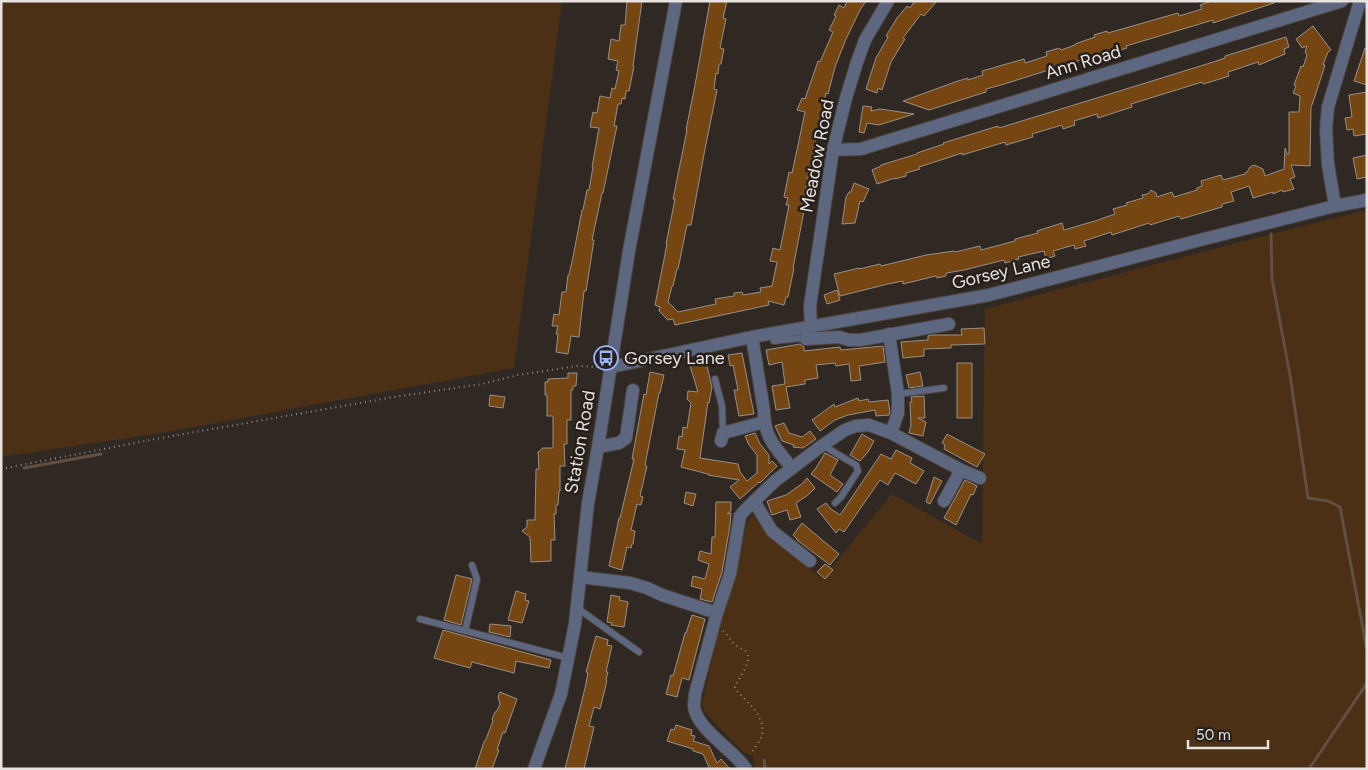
<svg xmlns="http://www.w3.org/2000/svg" width="1368" height="770" viewBox="0 0 1368 770" font-family="Figtree,sans-serif">
	<style>
		.green { fill: #4b3015 }
		.lines { fill: none; stroke-linecap: round; stroke-linejoin: round }
		.stream { stroke: #614f43; stroke-width: 3 }
		.building { fill: #764612; stroke: #988f88 }
		.service-casing { stroke: #4d4741; stroke-width: 8 }
		.minor-casing { stroke: #4d4741; stroke-width: 14 }
		.tertiary-casing { stroke: #4d4741; stroke-width: 14 }
		.path { stroke: #918b86; stroke-width: 2; stroke-dasharray: 1 4; stroke-linecap: butt }
		.service { stroke: #5e6780; stroke-width: 6 }
		.minor { stroke: #5e6780; stroke-width: 12 }
		.tertiary { stroke: #5e6780; stroke-width: 12 }
		.labels { text-anchor: middle; stroke-width: 5; stroke-linejoin: round; paint-order: stroke }
		.street-label { font-size: 18px; fill: #e8e3e0; stroke: #261f1a }
		.poi-label { font-size: 18px; fill: #e8e3e0; stroke: #261f1a; text-anchor: start }
	</style>
	<rect width="100%" height="100%" fill="#302923"/>
	<!-- green -->
	<path class="green" d="M1 1H562L514 368 155 434 1 457Z
		M1367 210V769H755L753 756 744 753 706 714 702 703 717 638 747 523 755 512 804 563 822 579 892 494 982 544 985 309 1271 234Z"/>
	<g class="lines">
		<!-- stream -->
		<path class="stream" d="M1271 234 1272 279 1290 375 1308 498 1328 501 1340 507 1367 650
			M24 468 101 454
			M764 760 765 769
			M1309 769 1367 683"/>
	</g>
	<!-- building -->
	<path class="building" d="M627 1H642L633 66H634L629 91H626L625 99 622 98 621 104H618L614 126H617L603 193H602L592 240H594L586 291H584L579 337 571 336 568 354 556 352 558 334H556L558 326H552L554 314 559 315 562 292H566L568 275H569L573 257 582 210H583L587 190H589L593 167H592L599 128 590 127 593 112 597 113 600 96 610 98 612 88 615 89 619 71 616 70 618 61 608 59 611 39 619 41 621 25H625Z
		M710 1H727L723 18 726 19 720 48 724 49 721 64H719L718 74 716 73 714 89 717 90 705 149 691 225H687L678 269H677L673 286H672L668 302 678 312 716 304 715 299 734 296V293L742 292 743 295 761 292 760 288 772 286 777 262 770 261 773 248 780 250 789 205H786L788 198 784 197 789 172 792 173 805 112 797 110 802 98 805 99 818 61 820 62 833 32 829 30 836 16 834 15 839 5 844 8 847 1H866L860 10 846 39 835 67 828 94 826 93 801 211H804L793 268H794L788 297H786L784 305 768 301 769 305 675 325 673 319 668 320 659 311 660 307 655 305 667 244H666L675 199H673L687 130H686L695 85Z
		M915 1H937L924 16 921 14 903 38 905 39 891 62 882 90 878 88 877 93 866 89 876 58 888 37 886 36 897 18 907 6 910 8Z
		M1212 1H1274V3L1213 23V20L1126 46 1127 48 1118 51V49L1100 54 1001 85 986 89V92L929 110 903 101 955 82 968 78V80L983 75 982 71 1024 59 1025 63 1047 56 1046 52 1059 48 1061 50 1075 45V44L1095 37 1094 35 1107 31 1108 33 1178 13 1179 16 1202 9 1200 5Z
		M1313 26 1331 50 1328 52 1323 65H1325L1316 93 1312 105 1311 106 1310 166 1291 165 1295 177 1290 179 1294 189 1283 192 1282 190 1273 194V192L1253 198 1249 186 1231 192 1234 201 1222 204V207L1181 219 1179 216 1150 225 1149 223 1112 235 1111 232 1084 241 1086 246 1075 249 1074 245 1053 251 1055 256 1046 259 1044 251 1018 257 1019 259 1005 263 1004 260 964 270 946 273V276L937 278 936 276 903 284V281L888 284 840 296 834 274 859 268V269L880 264 881 266 926 255 954 251 955 252 980 246 981 250 1015 241V239L1038 233 1037 231 1062 223 1064 230 1095 221 1115 214 1113 209 1127 205 1126 203 1143 198 1142 195 1148 194 1151 190 1156 193 1157 197 1172 192 1174 197 1197 190V188L1202 186 1201 181 1221 175 1223 180 1245 174V173L1247 172 1250 167 1254 165 1263 169 1265 176 1284 169 1285 148 1287 154H1289V112H1299L1300 96 1293 93 1296 86 1294 85 1301 66 1303 67 1307 55 1305 52 1307 46 1302 48 1296 39Z
		M1286 37 1289 47 1284 49 1285 54 1259 65 1258 62 1228 72 1229 76 1210 82 1203 84 1202 82 1144 100 1131 104 1132 107 1098 118 1097 114 1074 121 1075 125 1063 129 1062 125 1032 134 1033 137 1006 145 1005 142 962 155V153L944 159 919 167 920 169 906 173V176L895 179V178L877 184 872 170 881 166V165L917 154V153L944 144 943 143 998 126 999 128 1126 89 1210 63 1225 58V56Z
		M1365 48H1367V85L1354 81Z
		M1367 92V134L1354 136 1353 129 1347 130 1345 118 1352 117 1349 95Z
		M863 106 872 107 871 111 880 109 914 114 879 125 867 123 864 133 859 132Z
		M1367 155V177L1357 179 1353 158Z
		M854 183 869 189 863 202 860 201 855 223 842 224 846 197 849 192H851Z
		M837 290 840 300 827 304 824 295Z
		M984 328 985 344 951 345V348L924 349V356L903 358 901 342 928 340V336L932 335H962L961 329Z
		M800 344 804 347V351L840 347 841 350 883 346 885 362 859 366 861 380 851 381 849 364 836 366 835 363 816 365 818 378 805 380V384L786 387 790 408 776 410 772 386 785 384 782 362 769 365 766 350Z
		M742 353 754 414 739 416 734 390H738L733 365 730 366 728 355Z
		M706 362 712 387 709 403 708 402 700 458 738 464 740 472 747 481 757 473V455L749 445 745 436 755 433 760 444 769 455V464L772 461 777 466 760 483 759 482 740 499 730 487 739 480 708 475V474L681 467 685 450 677 449 679 436 682 437 683 427 687 428 691 403 687 399 688 391 698 392 690 366Z
		M957 363H972V418H957Z
		M650 372 664 375 660 393H659L645 465 647 466 640 496 643 497 641 505 637 504 631 530 635 531 633 544H632L631 548 627 547 622 570 609 566 619 518H620L634 459H632L644 394 646 395Z
		M920 372 923 386 909 388 906 375Z
		M568 373H577L576 386H573V390H571V420H567V444H564L565 466H560V491H559L558 505H556V514H554L555 540H551V561L531 562 530 537 522 531 527 527V520H535L536 469H539L538 452 543 448H553V416H547V395H545V382H548V379L568 378Z
		M490 395 505 397 503 408 489 406Z
		M924 396 925 418H918L926 422 923 436 909 433 911 425 910 402H912L911 397Z
		M858 398 859 401 868 399 869 402 888 400 890 412 889 415 876 416 875 410 848 415 835 420 820 431 812 420 834 404 835 407Z
		M784 423 789 433 802 437 810 431 816 439 803 448 793 447 794 445 782 441 775 426Z
		M862 434 874 441 868 452 860 461 850 455Z
		M947 434 985 454 977 467 944 449 945 445 942 443Z
		M896 450 912 458 910 463 924 471 916 484 895 473 888 485 880 480 844 532 839 529 836 533 817 509 826 503 831 509 840 515 881 454 891 459Z
		M825 453 838 460 830 475 843 484 837 492 811 474 816 468Z
		M934 477 942 481 930 504 926 502Z
		M807 478 815 488 808 495 796 503 801 517 790 520 787 510 772 515 767 501 786 495 803 483Z
		M965 480 977 486 973 495 971 494 956 525 944 518Z
		M686 492 696 494 693 506 684 503Z
		M716 502H731V511L727 514 731 513 730 525 722 572 712 602 700 599 702 589 691 586 693 576 705 579 709 564 698 560 700 551 711 554 712 537H715Z
		M802 523 839 554 830 565 797 540V539L793 535Z
		M825 564 833 570 825 579 817 572Z
		M456 575 472 579 461 625 444 620Z
		M516 591 526 594 525 600 529 601 522 623 508 620Z
		M611 595 620 597 619 600 628 602 624 627 611 625 612 623 607 622Z
		M692 615 705 619 689 680 682 678 677 697 666 694 671 675 673 676 685 633H686Z
		M490 624 511 626 510 637 489 632Z
		M443 630 551 660 549 668 516 661 514 673 472 662 470 668 434 658Z
		M596 636 608 640 607 645 612 646 606 672H608L606 680 607 681 600 709 594 707 589 726 594 727 584 769H565L585 688 588 673 586 672Z
		M500 692 517 699 505 733 503 732 497 750H499L492 769H475L483 745V744L486 739 493 721 492 719 495 712 497 711 500 704 498 697Z
		M676 725 692 730 691 735 695 736 693 741 709 746 717 763 721 759 730 769H710L703 754 693 751V749L667 741 671 729 674 730Z"/>
	<g class="lines">
		<!-- service casing -->
		<g class="service-casing">
			<path id="service" d="M774 341 803 338 806 339
				M715 379 722 406 723 433
				M898 394 944 388
				M822 445 856 465 858 471 841 497 835 503
				M577 608 639 652
				M420 619 568 658
				M465 631 477 579 472 565"/>
		</g>
		<!-- minor casing -->
		<g class="minor-casing">
			<path id="minor" d="M833 150 861 149 1342 1
				M1335 206 1328 164 1326 129 1328 107 1360 1
				M811 326 810 306 833 150 846 98 857 62 865 40 888 1
				M889 334 898 394V413L891 433
				M752 337 764 411C764 438 776 448 792 468
				M806 339 839 337 849 340H860L949 324
				M611 367 752 337 989 295 1204 239 1335 206 1367 200
				M721 441 723 433 764 422
				M598 447 619 443 626 438 633 390
				M754 501 772 531 810 561
				M944 501 961 470
				M580 577 630 583 647 588 662 595 717 613
				M746 769C734 750 696 729 694 706 694 702 695 698 695 694L717 613 730 574 740 516 745 510 775 481 820 447 845 430 856 426 869 425 891 433 961 470 980 478"/>
		</g>
		<!-- tertiary casing -->
		<g class="tertiary-casing">
			<path id="tertiary" d="M534 769 561 694 575 624 588 503 598 447 629 251 676 1"/>
		</g>
		<!-- path -->
		<path class="path" d="M1 469 150 440 394 397 482 384 518 375 577 366 599 367
			M723 631C728 635 731 642 737 646 740 649 745 649 747 653 752 663 738 678 735 687L737 691C747 702 766 717 762 734 761 741 754 748 750 754"/>
		<!-- service -->
		<use href="#service" class="service"/>
		<!-- minor -->
		<use href="#minor" class="minor"/>
		<!-- tertiary -->
		<use href="#tertiary" class="tertiary"/>
	</g>
	<!-- icons -->
	<defs>
		<g id="bus-ring" transform="scale(1.25)"><circle r="9.5" fill="#261f1a" stroke="#9ab5fd" stroke-width="1.5"/><path d="M-5-6H5V4H4V6H2V4H-2V6H-4V4H-5ZM-3.5-4V0h7V-4ZM-3.5 1.2v1.5H-2V1.2ZM2 1.2v1.5H3.5V1.2Z" fill="#9ab5fd"/></g>
	</defs>
	<g fill-rule="evenodd">
		<use href="#bus-ring" x="606" y="358"/>
	</g>
	<g class="labels">
		<!-- street labels -->
		<g class="street-label">
			<text transform="translate(1083 62) rotate(-17)" y="6">Ann Road</text>
			<text transform="translate(817 156) rotate(-79)" y="6">Meadow Road</text>
			<text transform="translate(1001 272) rotate(-13)" y="6">Gorsey Lane</text>
			<text transform="translate(580 442) rotate(-80)" y="6">Station Road</text>
		</g>
		<!-- poi labels -->
		<g class="poi-label">
			<text x="624" y="364">Gorsey Lane</text>
		</g>
	</g>
	<!-- border -->
	<rect width="1368" height="770" fill="none" stroke="#e8e3e0" stroke-width="5"/>
	<!-- scale -->
	<path d="M1188 740v8h80v-8" fill="none" stroke="#e8e3e0" stroke-width="2.5"/>
	<text x="1196" y="740" font-size="15" fill="#e8e3e0" stroke="#261f1a" stroke-width="4" paint-order="stroke">50 m</text>
</svg>
